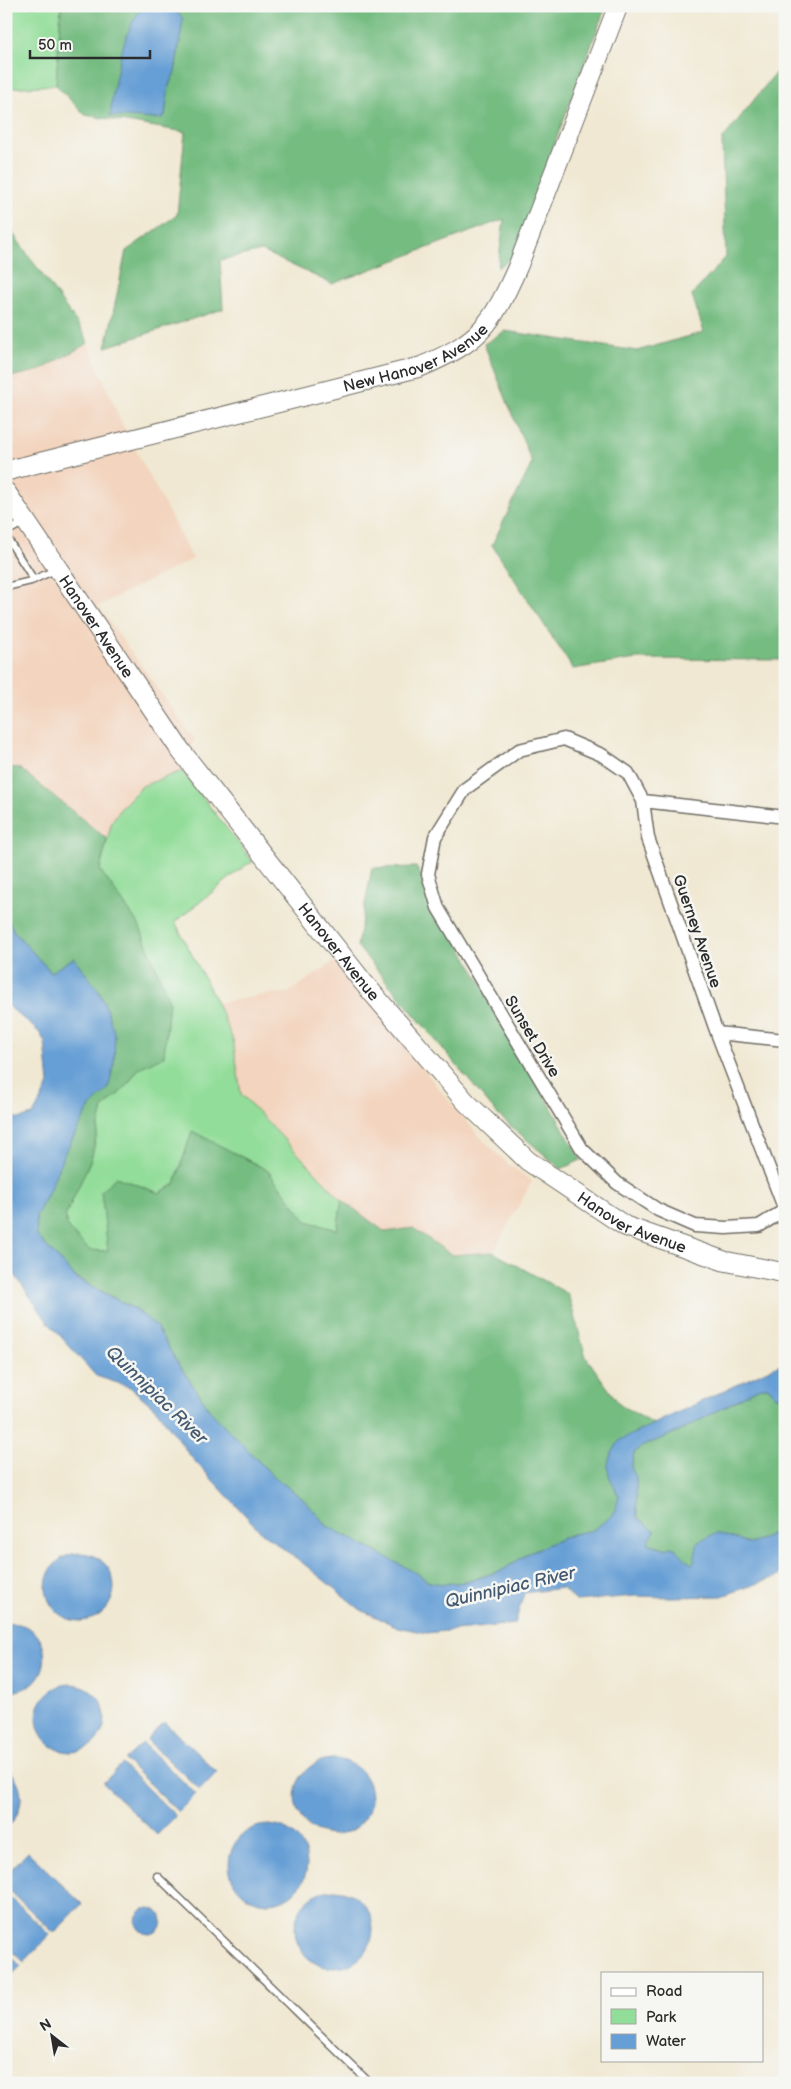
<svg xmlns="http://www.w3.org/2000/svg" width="791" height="2089" viewBox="0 0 791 2089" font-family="'Balsamiq Sans',sans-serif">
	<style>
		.built { fill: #f3d4be }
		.green { fill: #92dd99; stroke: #5e8462 }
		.forest { fill: #75bc81; stroke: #507456 }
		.water { fill: #669fd5; stroke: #486580 }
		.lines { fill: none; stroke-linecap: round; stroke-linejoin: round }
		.lane-casing { stroke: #706d65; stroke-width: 9 }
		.street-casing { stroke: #706d65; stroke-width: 15 }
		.secondary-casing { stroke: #706d65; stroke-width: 21 }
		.lane { stroke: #fff; stroke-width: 6 }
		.street { stroke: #fff; stroke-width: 12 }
		.secondary { stroke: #fff; stroke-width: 19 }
		.labels { text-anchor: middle; stroke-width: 5; stroke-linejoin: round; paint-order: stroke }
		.street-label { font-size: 16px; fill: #2b2b2b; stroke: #f6f6f2 }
		.water-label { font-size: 18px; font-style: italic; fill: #43596f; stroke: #f6f6f2 }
	</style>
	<rect width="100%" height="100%" fill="#f6f6f2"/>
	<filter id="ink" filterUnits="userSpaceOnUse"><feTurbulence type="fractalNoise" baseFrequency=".02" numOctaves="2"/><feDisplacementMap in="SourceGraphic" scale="10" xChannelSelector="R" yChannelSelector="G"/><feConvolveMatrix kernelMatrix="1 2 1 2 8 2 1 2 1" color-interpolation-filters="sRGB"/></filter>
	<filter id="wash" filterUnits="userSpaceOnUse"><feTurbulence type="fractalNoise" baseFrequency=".0096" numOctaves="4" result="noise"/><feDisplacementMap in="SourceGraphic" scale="20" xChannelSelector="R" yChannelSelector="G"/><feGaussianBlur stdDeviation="1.12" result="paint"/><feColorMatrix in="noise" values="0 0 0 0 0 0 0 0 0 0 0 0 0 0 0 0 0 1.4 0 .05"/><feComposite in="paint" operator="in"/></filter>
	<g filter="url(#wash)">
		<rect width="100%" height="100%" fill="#f0e8d2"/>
		<!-- built -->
		<path class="built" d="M88 343 121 422 193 559 98 606 194 739 182 771 142 786 134 792 112 821 107 839 19 768 6 767V378L41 370Z
			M338 959 439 1089 479 1136 508 1164 532 1181 493 1252 452 1255 413 1228 385 1232 342 1200 241 1094 233 1040 217 1003 270 994 288 993Z"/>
		<!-- green -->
		<path class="green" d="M6 6H61L56 85 6 88Z
			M182 771 253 862 246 865 175 922 217 1003 233 1040 241 1094 342 1200 337 1230 307 1221 267 1170 192 1132 175 1184 159 1193 130 1182 109 1251H89L67 1227 65 1217 91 1159 103 1108 125 1088 139 1068 164 1055 169 1001 139 925 100 870 112 821 121 808 142 786Z"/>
		<!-- forest -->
		<path class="forest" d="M61 6H145L143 8 110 115 156 119 165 115 169 85 175 72 182 27 177 11 169 6H606L512 258 498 267 504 219 332 284 262 251 220 260 223 309 106 347 126 251 177 215 185 132 85 115 56 85Z
			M785 61V660L636 659 573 669 492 545 532 463 484 344 505 331 637 351 704 332 692 295 726 257 722 140Z
			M6 224 82 330 88 343 41 370 6 378Z
			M6 767 19 768 107 839 100 870 139 925 169 1001 164 1056 139 1068 125 1088 103 1108 91 1159 65 1217 67 1227 89 1250 108 1251 101 1191 116 1177 159 1193 175 1184 192 1131 267 1170 307 1221 337 1230 342 1200 385 1232 413 1228 452 1255 493 1252 568 1294 586 1357 620 1405 654 1424 620 1440 611 1479 619 1497 613 1515 593 1531 573 1534 532 1551 503 1570 466 1582 442 1584 429 1582 418 1574 327 1526 304 1500 272 1475 212 1413 175 1359 156 1326 138 1311 74 1276 37 1236 36 1216 47 1196 64 1154 90 1107 104 1002 98 990 74 958 51 972 15 933 6 916Z
			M416 867 581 1160 561 1169 498 1115 357 946 372 868Z
			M761 1387H768L776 1396H785V1527L751 1544C734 1537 716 1534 698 1541L694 1562 691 1564 675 1548 668 1549 648 1543 645 1522 637 1517 636 1477 631 1468 634 1453 643 1446 680 1431Z"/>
		<!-- water -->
		<path class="water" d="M145 6C161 6 174 4 183 19L175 72 169 85 165 115 163 118 156 119 110 116C113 89 123 21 145 6Z
			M6 916 15 933 51 972 74 958 98 990 104 1002 115 1035 114 1065 108 1089 90 1107 64 1154 47 1196 36 1216 37 1236 76 1278 138 1311 156 1326 175 1359 212 1413 272 1475 304 1500 327 1526 418 1574 429 1582 442 1584 466 1582 503 1570 532 1551 573 1534 593 1530 613 1515 619 1497C606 1470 602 1467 620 1440L778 1365 785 1366V1396H776L768 1387H761L680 1431 643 1446 634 1453 631 1468 636 1477 637 1517 655 1531 648 1543 667 1549 669 1547 675 1548 691 1564 694 1562 698 1541 717 1533 751 1544 785 1527V1572L776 1577 722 1596 671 1597 635 1596 576 1601 562 1588 524 1593 515 1624 426 1633 398 1627 361 1610 304 1564 261 1532 192 1458 156 1409 130 1387 96 1376 47 1321 6 1262V1109L18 1119 33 1115 49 1084 45 1042 39 1032 6 1004Z
			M46 1587a34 34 0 1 1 68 0a34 34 0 1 1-68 0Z
			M6 1624C54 1617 61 1692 6 1692Z
			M37 1718a34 34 0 1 1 68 0a34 34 0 1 1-68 0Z
			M164 1722 217 1772 200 1790 147 1740Z
			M143 1743 196 1794 178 1812 125 1760Z
			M295 1797a38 38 0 1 1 76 0a38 38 0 1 1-76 0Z
			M122 1764 176 1816 157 1835 103 1783Z
			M6 1767C27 1785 25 1811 6 1829Z
			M229 1864a39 39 0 1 1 78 0a39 39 0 1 1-78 0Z
			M28 1852 82 1904 54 1933 6 1887V1874Z
			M295 1929a39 39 0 1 1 78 0a39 39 0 1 1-78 0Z
			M6 1893 50 1935 24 1962 6 1945Z
			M136 1921a13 13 0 1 1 26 0a13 13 0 1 1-26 0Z
			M6 1952 21 1966 6 1981Z"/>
	</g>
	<g filter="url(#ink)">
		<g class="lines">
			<!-- lane casing -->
			<g class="lane-casing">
				<path id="lane" d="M6 532 25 522
					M6 536 34 580
					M6 587 31 581 57 569
					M157 1876 370 2083"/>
			</g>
			<!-- street casing -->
			<g class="street-casing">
				<path id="street" d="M643 801 785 817
					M717 1033 785 1040
					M785 1210 717 1033 648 838 643 801 628 773 602 755 564 739 519 750 465 789 435 837 428 874 438 908 582 1149 617 1183 658 1210 695 1226 726 1228 759 1226 785 1210"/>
			</g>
			<!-- secondary casing -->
			<g class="secondary-casing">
				<g id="secondary">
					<path id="s1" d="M6 471 420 367C480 342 492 325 518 266L618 6"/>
					<path id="s2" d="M6 492 181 751 363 982 466 1102 528 1161 625 1226 724 1261 785 1273"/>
				</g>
			</g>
			<!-- lane -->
			<use href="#lane" class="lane"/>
			<!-- street -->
			<use href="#street" class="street"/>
			<!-- secondary -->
			<use href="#secondary" class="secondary"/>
		</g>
	</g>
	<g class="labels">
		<!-- street labels -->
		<g class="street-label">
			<text dy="6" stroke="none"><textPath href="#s1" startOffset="426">New Hanover Avenue</textPath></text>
			<text dy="6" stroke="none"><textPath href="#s2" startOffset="162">Hanover Avenue</textPath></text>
			<text transform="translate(698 931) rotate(71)" y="6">Guerney Avenue</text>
			<text dy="6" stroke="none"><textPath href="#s2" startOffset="568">Hanover Avenue</textPath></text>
			<text transform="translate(533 1036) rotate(59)" y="6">Sunset Drive</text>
			<text dy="6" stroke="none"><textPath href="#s2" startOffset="972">Hanover Avenue</textPath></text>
		</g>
		<!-- water labels -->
		<g class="water-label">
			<text transform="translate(157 1395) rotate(44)" y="6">Quinnipiac River</text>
			<text transform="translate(510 1587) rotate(-13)" y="6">Quinnipiac River</text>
		</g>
	</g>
	<!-- margin -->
	<rect width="791" height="2089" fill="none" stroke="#f6f6f2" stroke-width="25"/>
	<!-- legend -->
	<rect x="601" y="1972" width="162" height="90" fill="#f6f6f2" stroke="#a5a5a2"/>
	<rect x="611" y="1988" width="25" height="8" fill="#ffffff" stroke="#a5a5a2"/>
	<text x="646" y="1996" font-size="15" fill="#2b2b2b">Road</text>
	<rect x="611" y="2009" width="25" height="15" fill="#92dd99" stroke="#a5a5a2"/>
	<text x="646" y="2022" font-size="15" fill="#2b2b2b">Park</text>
	<rect x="611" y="2034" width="25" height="15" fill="#669fd5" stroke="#a5a5a2"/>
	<text x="646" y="2046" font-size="15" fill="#2b2b2b">Water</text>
	<!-- north arrow -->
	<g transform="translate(52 2036) rotate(329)" stroke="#f6f6f2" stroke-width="4" paint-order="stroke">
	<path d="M0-4L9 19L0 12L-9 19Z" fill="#2b2b2b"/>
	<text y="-8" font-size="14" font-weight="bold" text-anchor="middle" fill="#2b2b2b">N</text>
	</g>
	<!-- scale -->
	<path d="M30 50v8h120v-8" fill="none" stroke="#2b2b2b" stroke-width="2.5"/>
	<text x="38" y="50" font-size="15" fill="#2b2b2b" stroke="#f6f6f2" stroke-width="4" paint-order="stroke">50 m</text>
</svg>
